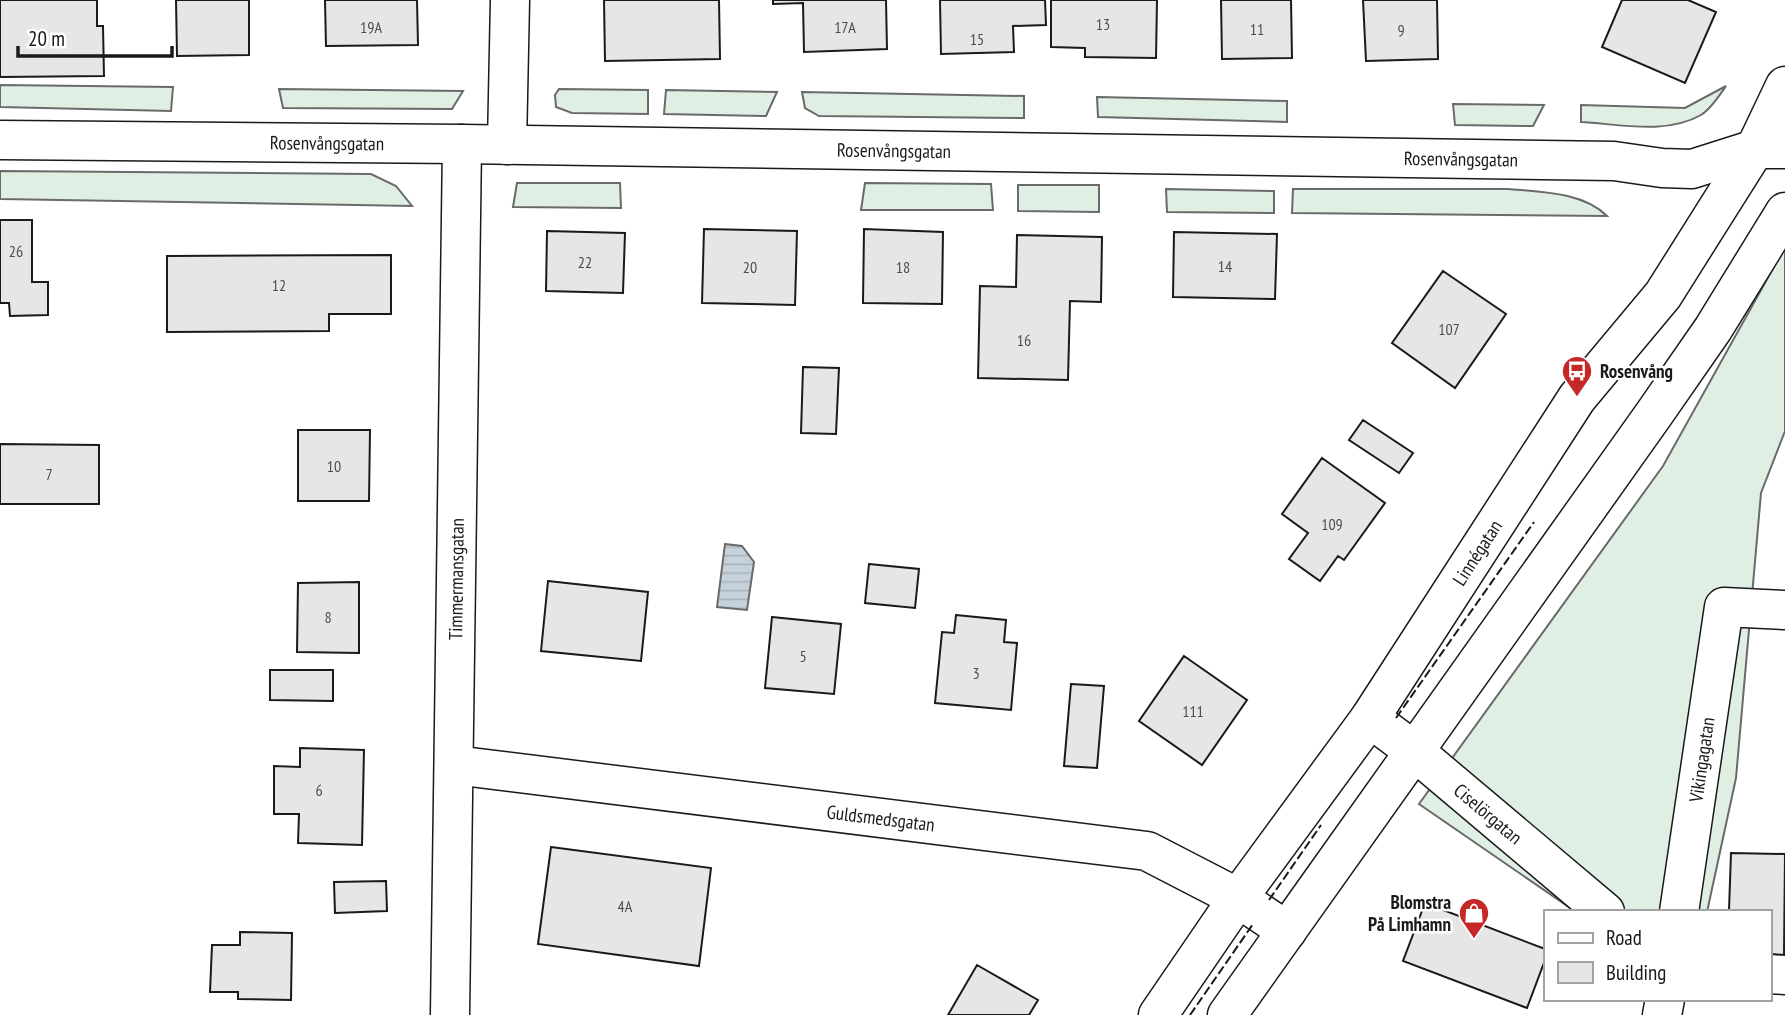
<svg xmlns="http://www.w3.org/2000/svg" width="1785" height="1015" viewBox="0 0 1785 1015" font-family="'PT Sans Narrow',sans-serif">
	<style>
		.grass { fill: #e0efe3; stroke: #6a6a6a; stroke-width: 2 }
		.water { fill: url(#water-rules); stroke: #6a6a6a; stroke-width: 2 }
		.building { fill: #e6e6e6; stroke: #1a1a1a; stroke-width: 2 }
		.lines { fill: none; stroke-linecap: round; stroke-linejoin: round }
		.minor-casing { stroke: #1a1a1a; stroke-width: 41 }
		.tertiary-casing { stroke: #1a1a1a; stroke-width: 41 }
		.minor { stroke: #fff; stroke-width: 38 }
		.tertiary { stroke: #fff; stroke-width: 38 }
		.fence { stroke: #1a1a1a; stroke-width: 2; stroke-dasharray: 9 3.5; stroke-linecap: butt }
		.labels { text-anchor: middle; stroke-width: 5; stroke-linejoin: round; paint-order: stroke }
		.number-label { font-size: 16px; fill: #4d4d4d }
		.street-label { font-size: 19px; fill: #1a1a1a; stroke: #fff }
		.poi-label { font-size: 19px; font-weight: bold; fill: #1a1a1a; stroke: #fff; text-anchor: start }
	</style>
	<defs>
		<pattern id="water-rules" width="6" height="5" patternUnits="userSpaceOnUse" patternTransform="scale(1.75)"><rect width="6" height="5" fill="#c6d2dc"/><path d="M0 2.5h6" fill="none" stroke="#aab4bc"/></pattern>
	</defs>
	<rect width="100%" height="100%" fill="#fff"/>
	<!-- grass -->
	<path class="grass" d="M0 85 173 87 171 111 0 107Z
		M1726 86C1719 96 1711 109 1701 115 1666 135 1619 124 1581 122V105L1685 108Z
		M279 89 463 91 452 109 283 108Z
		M559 89 648 90V114L572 113 556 107 555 95Z
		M666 90 777 92 766 116 664 114Z
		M802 92 1024 96V118L819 116 805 108Z
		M1097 97 1287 101V122L1098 117Z
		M1453 104 1544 105 1533 126 1455 125Z
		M0 171 371 174 396 186 412 206 0 199Z
		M517 183H620L621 208 513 207Z
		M865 183 991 184 993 210H861Z
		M1018 185H1099V212L1018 211Z
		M1166 189 1274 191V213L1167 212Z
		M1293 189H1508C1541 192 1583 192 1607 216L1292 213Z
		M1785 247V431L1761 493 1736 778 1707 912H1576L1419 804 1663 466Z"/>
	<!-- water -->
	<path class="water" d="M725 544 742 546 754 562 747 610 717 607Z"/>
	<!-- building -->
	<path class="building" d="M0 0H97V26H103L104 76 0 77Z
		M176 0H249V55L177 56Z
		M325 0H417L418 45 326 46Z
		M604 0H719L720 59 605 61Z
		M773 0H886L887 49 804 52 803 3 773 4Z
		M940 0H1045L1046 25 1013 26 1014 52 941 54Z
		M1051 0H1157L1156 58 1085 57V48L1051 47Z
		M1221 0H1291L1292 58 1222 59Z
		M1363 0H1437L1438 59 1366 61Z
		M1622 0H1688L1716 12 1685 83 1602 47Z
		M0 220H32V282H48V315L10 316 9 303H0Z
		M704 229 797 231 795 305 702 303Z
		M864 229 943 232 942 304 863 303Z
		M547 231 625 233 623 293 546 291Z
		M1174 232 1277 234 1275 299 1173 297Z
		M1017 235 1102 237 1101 302 1070 301 1068 380 978 378 980 286 1016 287Z
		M391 255V314H329V331L167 332V256Z
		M1443 271 1506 314 1455 388 1392 343Z
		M803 367 839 368 836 434 801 433Z
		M1363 420 1413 453 1399 473 1349 440Z
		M298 430H370L369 501H298Z
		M0 444 99 445V504H0Z
		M1322 458 1385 503 1344 560 1338 556 1320 581 1289 559 1308 533 1282 514Z
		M869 564 919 569 915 608 865 603Z
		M548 581 648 592 641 661 541 651Z
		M359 582V653L297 652 298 583Z
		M956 615 1006 620 1004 642 1017 643 1011 710 935 703 942 632 954 633Z
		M772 617 841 624 834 694 765 688Z
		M1184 656 1247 700 1202 765 1139 721Z
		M270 670H333V701L270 700Z
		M1071 684 1104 686 1097 768 1064 766Z
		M300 748 364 750 362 845 298 843 299 814H274V766L300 767Z
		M551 847 711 868 699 966 538 944Z
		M1731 853 1785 854 1784 955 1769 954V912L1729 910Z
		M386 881 387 911 335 913 334 882Z
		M1425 903 1545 949V960L1527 1008 1403 961Z
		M240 932 292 933 291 1000 238 999V992H210L212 945H240Z
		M977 965 1038 1000 1029 1015H948Z"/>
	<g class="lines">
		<!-- minor casing -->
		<g class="minor-casing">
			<g id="minor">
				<path id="s1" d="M0 140 462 144 1614 161 1662 168 1692 169 1755 149H1785"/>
				<path d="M507 145 510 0"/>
				<path id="s2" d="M1370 718 1414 751 1605 912"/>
				<path id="s3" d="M454 765 1147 851 1238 898 1287 931"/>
				<path id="s4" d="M1679 912 1724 607 1785 610"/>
				<path d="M1769 974 1785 975"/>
				<path id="s5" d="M450 1015 462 144"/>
				<path d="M1662 1015 1665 999"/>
			</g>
		</g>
		<!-- tertiary casing -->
		<g class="tertiary-casing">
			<g id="tertiary">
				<path id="s6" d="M1158 1015 1238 898 1370 718 1577 398 1663 295 1755 149 1785 86"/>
				<path d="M1227 1015 1654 414 1713 329 1785 212"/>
			</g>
		</g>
		<!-- minor -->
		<use href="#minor" class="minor"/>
		<!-- tertiary -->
		<use href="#tertiary" class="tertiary"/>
		<!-- fence -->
		<path class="fence" d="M1396 718 1534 522
			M1269 900 1321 825
			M1190 1015 1253 924"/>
	</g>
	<!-- icons -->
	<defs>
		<g id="bus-pin" transform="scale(1.575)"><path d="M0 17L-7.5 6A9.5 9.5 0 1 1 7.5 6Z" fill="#c62828" stroke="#fff"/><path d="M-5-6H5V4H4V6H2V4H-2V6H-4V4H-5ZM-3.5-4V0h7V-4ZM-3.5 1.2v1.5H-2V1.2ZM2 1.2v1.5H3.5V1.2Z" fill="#fff"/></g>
		<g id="shop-pin" transform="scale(1.575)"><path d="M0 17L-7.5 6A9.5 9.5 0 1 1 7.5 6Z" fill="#c62828" stroke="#fff"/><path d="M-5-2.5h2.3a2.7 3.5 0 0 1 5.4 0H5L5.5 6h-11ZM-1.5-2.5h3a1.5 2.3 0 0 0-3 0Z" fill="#fff"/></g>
	</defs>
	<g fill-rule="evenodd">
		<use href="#bus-pin" x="1577" y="371"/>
		<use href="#shop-pin" x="1474" y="913"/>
	</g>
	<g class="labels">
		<!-- number labels -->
		<g class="number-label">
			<text x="1103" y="30">13</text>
			<text x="371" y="33">19A</text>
			<text x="845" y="33">17A</text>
			<text x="1257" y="35">11</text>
			<text x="1401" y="36">9</text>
			<text x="977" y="45">15</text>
			<text x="16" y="257">26</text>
			<text x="585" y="268">22</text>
			<text x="1225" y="272">14</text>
			<text x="750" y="273">20</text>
			<text x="903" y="273">18</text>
			<text x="279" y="291">12</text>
			<text x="1449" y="335">107</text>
			<text x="1024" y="346">16</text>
			<text x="334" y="472">10</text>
			<text x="49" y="480">7</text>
			<text x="1332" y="530">109</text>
			<text x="328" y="623">8</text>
			<text x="803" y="662">5</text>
			<text x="976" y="679">3</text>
			<text x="1193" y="717">111</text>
			<text x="319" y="796">6</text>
			<text x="625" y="912">4A</text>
		</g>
		<!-- street labels -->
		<g class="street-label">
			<text dy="7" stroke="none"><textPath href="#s1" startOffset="327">Rosenvångsgatan</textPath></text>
			<text dy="7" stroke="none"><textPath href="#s1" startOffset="894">Rosenvångsgatan</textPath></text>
			<text dy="7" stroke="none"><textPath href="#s1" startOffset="1461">Rosenvångsgatan</textPath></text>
			<text dy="7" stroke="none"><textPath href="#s6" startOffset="562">Linnégatan</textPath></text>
			<text dy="7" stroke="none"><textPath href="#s5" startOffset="436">Timmermansgatan</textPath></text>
			<text dy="7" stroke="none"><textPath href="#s4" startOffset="154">Vikingagatan</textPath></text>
			<text dy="7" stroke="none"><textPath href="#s2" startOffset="152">Ciselörgatan</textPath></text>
			<text dy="7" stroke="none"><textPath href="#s3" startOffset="430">Guldsmedsgatan</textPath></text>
		</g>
		<!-- poi labels -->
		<g class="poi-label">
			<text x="1600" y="378">Rosenvång</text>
			<text x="1451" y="909" text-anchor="end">Blomstra<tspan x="1451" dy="22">På Limhamn</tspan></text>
		</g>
	</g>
	<!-- legend -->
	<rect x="1544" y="910" width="228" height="91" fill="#ffffff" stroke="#a3a3a3" stroke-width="2"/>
	<rect x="1558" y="933" width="35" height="10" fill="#ffffff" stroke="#a3a3a3" stroke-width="2"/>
	<text x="1606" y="945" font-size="21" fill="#1a1a1a">Road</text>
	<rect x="1558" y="962" width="35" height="21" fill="#e6e6e6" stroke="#a3a3a3" stroke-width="2"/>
	<text x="1606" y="980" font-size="21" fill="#1a1a1a">Building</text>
	<!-- scale -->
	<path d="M18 46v10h154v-10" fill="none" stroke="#1a1a1a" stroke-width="3.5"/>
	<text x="28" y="46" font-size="21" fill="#1a1a1a" stroke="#ffffff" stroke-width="5" paint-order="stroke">20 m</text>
</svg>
